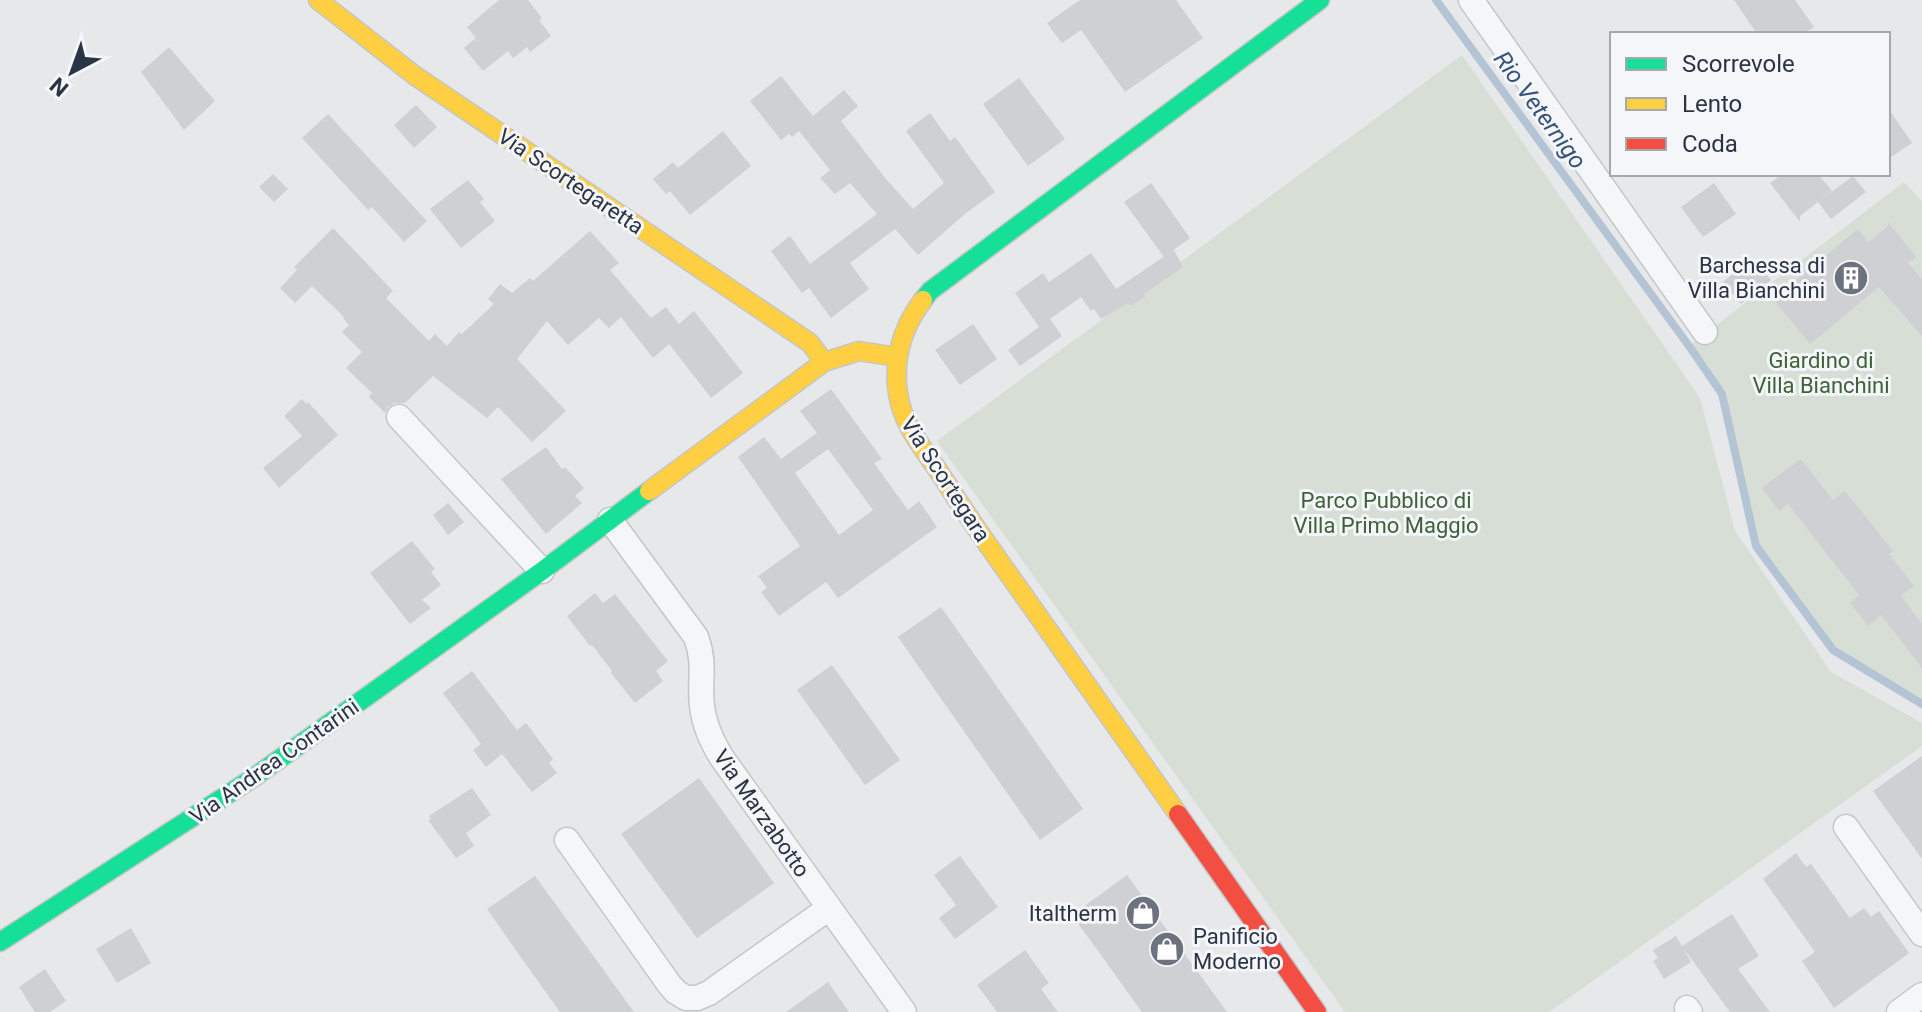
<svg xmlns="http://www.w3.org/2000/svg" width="1922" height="1012" viewBox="0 0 1922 1012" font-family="Roboto,sans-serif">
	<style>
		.green { fill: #d6ded6 }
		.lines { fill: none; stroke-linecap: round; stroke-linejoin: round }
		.stream { stroke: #b4c4d5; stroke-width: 8 }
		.building { fill: #ced0d3; fill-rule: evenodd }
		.street-casing { stroke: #c4c6c8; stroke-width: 27 }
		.fast-casing { stroke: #c4c6c8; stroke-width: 21 }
		.slow-casing { stroke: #c4c6c8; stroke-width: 21 }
		.jam-casing { stroke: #c4c6c8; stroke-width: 21 }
		.street { stroke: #f5f6f7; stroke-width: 24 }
		.fast { stroke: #16e098; stroke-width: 18 }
		.slow { stroke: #ffcf43; stroke-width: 18 }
		.jam { stroke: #f24e42; stroke-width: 18 }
		.labels { text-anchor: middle; stroke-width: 6; stroke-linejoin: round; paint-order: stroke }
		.street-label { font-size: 22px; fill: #2b3445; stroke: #f4f6f9 }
		.poi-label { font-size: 22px; fill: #2b3445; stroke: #f4f6f9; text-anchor: end }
		.park-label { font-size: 22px; fill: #3f6138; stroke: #f4f6f9 }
		.water-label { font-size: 24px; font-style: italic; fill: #34527a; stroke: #f4f6f9 }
	</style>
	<rect width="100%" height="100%" fill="#e6e8ea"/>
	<!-- green -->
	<path class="green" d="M1462 55 1700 398 1735 531 1831 672 1922 723V746L1549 1012H1345L937 441Z
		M1904 182 1922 201V704L1833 650 1756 546 1722 394 1689 346Z"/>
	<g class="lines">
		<!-- stream -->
		<path class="stream" d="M1436 0 1689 346 1722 394 1756 546 1833 650 1922 704"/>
	</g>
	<!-- building -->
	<path class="building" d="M499 0H528L542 18 539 20 551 36 530 52 527 47 513 58 508 51 483 71 464 48 476 38 467 27Z
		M1080 0H1176L1203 38 1125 92 1081 30 1062 43 1047 23Z
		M1734 0H1795L1814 27 1803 34H1757Z
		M169 47 215 101 184 130 141 72Z
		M781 76 813 116 844 90 858 106 841 121 886 179 913 209 944 183 906 131 930 113 950 141 955 137 995 192 966 213 918 255 895 229 850 263 869 289 831 318 809 288 802 293 771 251 790 236 810 264 877 214 850 183 835 194 820 178 830 170 799 131 792 137 789 134 781 140 750 101Z
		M1019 78 1065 139 1028 166 983 104Z
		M416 105 437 127 414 148 394 125Z
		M1888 108 1912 143 1888 159Z
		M328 114 427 221 404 242 372 207 368 210 302 138Z
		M723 131 751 166 690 215 670 191 666 194 653 179 673 162 678 168Z
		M273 174 288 189 274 202 259 187Z
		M1783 174H1818L1832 191 1800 216V222L1770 183Z
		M1853 176 1866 192 1831 219 1818 202Z
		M468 180 484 199 480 202 495 221 461 248 430 209Z
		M1151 183 1190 238 1164 257 1124 202Z
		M1714 183 1736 214 1703 237 1681 207Z
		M1888 222 1916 257 1908 263 1922 279V336L1879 287 1810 344 1773 299 1858 229 1868 242 1888 226Z
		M333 228 393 291 386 298 429 341 435 334 447 346 459 332 462 334 494 304 488 299 500 284 512 293 530 278 533 281 590 231 619 263 610 270 651 318 666 307 679 324 694 311 743 373 711 398 669 344 653 358 621 317 609 328 599 318 568 345 547 321 517 359 566 411 532 442 498 407 487 418 433 376 405 403H395L388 407 385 413 369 397 372 393 346 368 362 352 342 332 349 325 343 318 344 317 312 286 295 303 280 288 297 270 294 267Z
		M1174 250 1183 267 1144 294 1146 296 1130 306 1128 303 1101 319 1094 309 1091 311 1081 297 1050 319 1062 336 1020 366 1008 350 1039 327 1015 293 1043 273 1049 282 1091 253 1116 289Z
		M1752 258 1771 280 1741 304 1723 282Z
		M973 324 997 359 960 385 935 350Z
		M831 389 882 459 874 463 908 510 919 501 937 527 838 598 826 582 779 616 761 592 767 588 758 576 800 546 738 457 764 437 781 459 817 433 800 411ZM828 449 873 510 839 535 795 473Z
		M302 399 306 404 308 402 338 435 279 488 263 468 302 436 284 416Z
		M546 447 562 469 565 467 584 488 575 496 582 503 546 534 501 479Z
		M1801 459 1833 500 1845 491 1893 551 1889 554 1914 586 1901 596 1922 624V668L1881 615 1868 626 1850 603 1859 595 1788 504 1779 511 1762 488Z
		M448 503 464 522 448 535 433 515Z
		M412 541 435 569 431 572 441 585 422 600 431 608 410 624 370 573Z
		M595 593 603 603 615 594 668 661 656 671 663 681 635 703 611 673 612 671 592 645 590 646 567 616Z
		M941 607 1083 809 1040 840 898 637Z
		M832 665 900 760 865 785 797 690Z
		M472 671 517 730 526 723 553 759 549 763 557 773 532 792 502 754 486 767 473 750 481 744 443 693Z
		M1922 756V859L1873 791Z
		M699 778 774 883 697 938 621 834Z
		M472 788 491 815 466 833 474 846 456 858 428 820 431 819 429 816Z
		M1796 853 1806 867 1811 864 1850 918 1864 908 1871 917 1879 911 1909 953 1834 1008 1802 961 1815 952 1763 879Z
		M960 856 998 907 955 939 939 918 956 905 934 875Z
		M1127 875 1227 1012H1142L1072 915Z
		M535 876 584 943 634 1012H560L522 959 487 909Z
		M1732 914 1759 956 1738 969 1770 1012H1730L1684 949 1691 962 1664 979 1653 961 1658 958 1653 950 1676 936 1682 946Z
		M131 928 151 963 117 983 96 949Z
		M1025 950 1049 983 1041 989 1058 1012H997L977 985Z
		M45 969 66 1001 50 1012H35L19 987Z
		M828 982 849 1012H786Z"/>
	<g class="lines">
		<!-- street casing -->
		<g class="street-casing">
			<path id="street" d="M1471 0 1705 332
				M399 417 542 571
				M610 520 696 637C706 664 699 680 702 706 704 725 712 742 722 758L904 1012
				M1846 827 1922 934
				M567 840 669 984 676 992 686 998H697L709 993 829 908
				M1687 1008 1690 1012
				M1899 1012 1922 995"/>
		</g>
		<!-- fast casing -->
		<g class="fast-casing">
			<path id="fast" d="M923 300 930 291 1320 0
				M0 942 253 778 542 571 649 491"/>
		</g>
		<!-- slow casing -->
		<g class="slow-casing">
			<path id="slow" d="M318 0 414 75 810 343 824 362
				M923 300C900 330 891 367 900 403 906 427 921 446 935 466 952 491 968 517 986 542 1050 632 1114 723 1178 814
				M649 491 824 362 859 351 897 357"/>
		</g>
		<!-- jam casing -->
		<g class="jam-casing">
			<path id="jam" d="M1178 814 1317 1012"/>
		</g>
		<!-- street -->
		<use href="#street" class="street"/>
		<!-- fast -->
		<use href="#fast" class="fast"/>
		<!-- slow -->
		<use href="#slow" class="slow"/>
		<!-- jam -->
		<use href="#jam" class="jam"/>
	</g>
	<!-- icons -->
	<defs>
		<g id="building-disc" transform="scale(1.8)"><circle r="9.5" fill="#6c737f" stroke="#f4f6f9"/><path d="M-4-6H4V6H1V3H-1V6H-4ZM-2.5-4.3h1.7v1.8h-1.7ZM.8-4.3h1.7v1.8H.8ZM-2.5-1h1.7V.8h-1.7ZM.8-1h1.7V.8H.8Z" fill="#fff"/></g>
		<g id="shop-disc" transform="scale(1.8)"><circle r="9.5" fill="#6c737f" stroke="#f4f6f9"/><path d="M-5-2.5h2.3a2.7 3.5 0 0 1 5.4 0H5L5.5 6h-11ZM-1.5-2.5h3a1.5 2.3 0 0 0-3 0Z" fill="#fff"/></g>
	</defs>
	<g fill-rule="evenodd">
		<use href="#building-disc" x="1851" y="278"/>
		<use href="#shop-disc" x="1143" y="913"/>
		<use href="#shop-disc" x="1167" y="949"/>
	</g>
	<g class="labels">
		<!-- street labels -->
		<g class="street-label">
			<text transform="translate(571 181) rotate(34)" y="8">Via Scortegaretta</text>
			<text transform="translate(946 479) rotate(57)" y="8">Via Scortegara</text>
			<text transform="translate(274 761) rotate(-35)" y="8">Via Andrea Contarini</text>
			<text transform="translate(762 813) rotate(55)" y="8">Via Marzabotto</text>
		</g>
		<!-- poi labels -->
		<g class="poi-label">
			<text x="1825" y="273">Barchessa di<tspan x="1825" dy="25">Villa Bianchini</tspan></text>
			<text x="1117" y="921">Italtherm</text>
			<text x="1193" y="944" text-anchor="start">Panificio<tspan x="1193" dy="25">Moderno</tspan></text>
		</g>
		<!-- park labels -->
		<g class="park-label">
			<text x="1821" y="368">Giardino di<tspan x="1821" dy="25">Villa Bianchini</tspan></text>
			<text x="1386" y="508">Parco Pubblico di<tspan x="1386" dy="25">Villa Primo Maggio</tspan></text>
		</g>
		<!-- water labels -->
		<g class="water-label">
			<text transform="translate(1540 110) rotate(54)" y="8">Rio Veternigo</text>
		</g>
	</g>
	<!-- legend -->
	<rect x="1610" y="32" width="280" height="144" fill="#f4f6f9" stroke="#a4a8b1" stroke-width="2"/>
	<rect x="1626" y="58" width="40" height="12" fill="#16e098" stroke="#a4a8b1" stroke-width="2"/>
	<text x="1682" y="72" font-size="24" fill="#2b3445">Scorrevole</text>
	<rect x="1626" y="98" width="40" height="12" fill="#ffcf43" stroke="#a4a8b1" stroke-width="2"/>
	<text x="1682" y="112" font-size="24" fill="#2b3445">Lento</text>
	<rect x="1626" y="138" width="40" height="12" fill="#f24e42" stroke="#a4a8b1" stroke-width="2"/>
	<text x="1682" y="152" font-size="24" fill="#2b3445">Coda</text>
	<!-- north arrow -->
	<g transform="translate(72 72) rotate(221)" stroke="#f4f6f9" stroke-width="6" paint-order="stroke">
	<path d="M0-6L14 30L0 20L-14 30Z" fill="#2b3445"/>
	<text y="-12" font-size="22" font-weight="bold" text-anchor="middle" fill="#2b3445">N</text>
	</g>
</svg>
